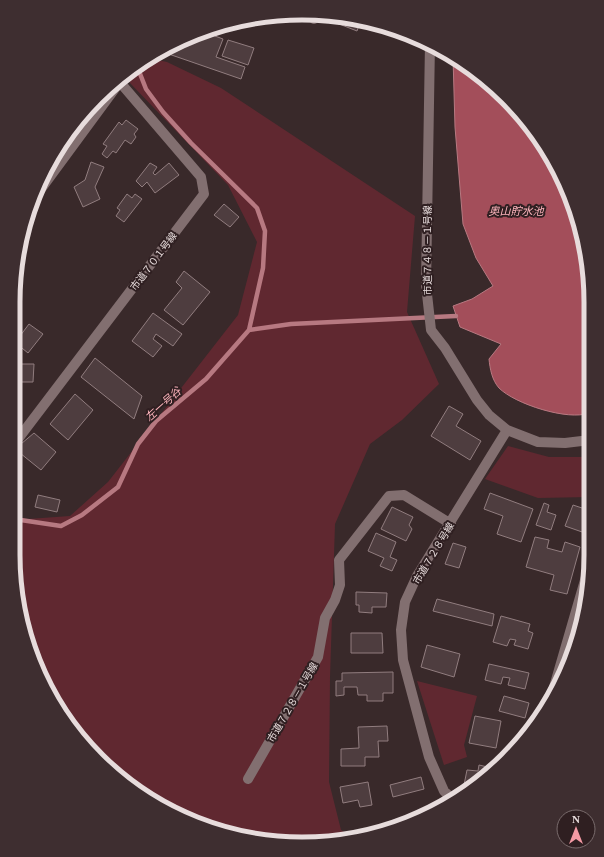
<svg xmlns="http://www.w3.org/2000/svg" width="604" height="857" viewBox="0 0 604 857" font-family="'Times New Roman','Noto Sans JP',serif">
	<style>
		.green { fill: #602830 }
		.water { fill: #a34e5a; stroke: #b77981 }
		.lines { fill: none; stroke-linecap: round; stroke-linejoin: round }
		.stream { stroke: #b77981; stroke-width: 4.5 }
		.building { fill: #4e3d3f; stroke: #917d7f }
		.minor { stroke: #826f70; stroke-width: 10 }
		.labels { text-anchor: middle; stroke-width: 4; stroke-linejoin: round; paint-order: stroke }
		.street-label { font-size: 10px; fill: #e7dcdc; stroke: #2f1f21 }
		.water-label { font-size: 11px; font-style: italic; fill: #feb5bd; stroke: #2f1f21 }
		.rim { fill: none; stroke: #e7dcdc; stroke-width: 5 }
	</style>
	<rect width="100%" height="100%" fill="#39292a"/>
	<!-- green -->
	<path class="green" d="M148 58 167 62 221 88 415 216 407 312 439 384 402 420 370 444 335 524 330 677 329 782 341 830 353 838 339 842 246 838 174 814 112 772 62 715 23 630 13 555 14 520 70 516 108 482 238 315 257 242 228 185 130 83 128 73Z
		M508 446 549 457H590V497L538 498 485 479Z
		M417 681 477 696 464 745 467 757 444 765Z"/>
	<!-- water -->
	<path class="water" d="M453 57 478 73 519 112 561 174 588 264 589 413C568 421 515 404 499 388 492 380 490 369 489 359L501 344 460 327 453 306 472 299 493 286 476 258 463 224 455 127Z"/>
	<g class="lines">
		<!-- stream -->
		<path class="stream" d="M137 66 146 89 163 112 191 143 257 208 265 231 263 268 249 330
			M249 330 291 324 456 316
			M14 519 61 526 82 515 118 487 138 444 156 421 206 379 249 330"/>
	</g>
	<!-- building -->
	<path class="building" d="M337 16 361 20 357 31 334 22Z
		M208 29 216 32 215 36 223 39 216 57 245 67 241 79 160 51Z
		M228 40 254 48 248 65 222 56Z
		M126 120 138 129 134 134 136 137 131 144 125 140 116 153 113 151 107 158 102 154 107 146 103 144 119 122 122 125Z
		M91 162 104 167 95 187 100 199 83 207 74 187 85 180Z
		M150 163 157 167 153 173 155 175 169 163 179 175 155 193 147 182 142 187 136 181Z
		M127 194 132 198 135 194 142 199 124 222 116 216 120 210 117 208Z
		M224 204 239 217 230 227 214 215Z
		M184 271 210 292 183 325 164 310 182 288 176 282Z
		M153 313 182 334 173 346 156 334 153 339 162 346 153 357 132 341Z
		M29 324 43 334 28 353 17 344V340Z
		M17 355 18 364H34L33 382H21V385H16Z
		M95 358 142 396 134 419 81 377Z
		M75 394 93 410 68 440 50 424Z
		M449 406 463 414 456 426 481 441 470 460 431 436Z
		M34 433 56 452 41 470 15 449Z
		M490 493 533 509 521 542 497 534 503 516 484 509Z
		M38 495 60 500 57 512 35 507Z
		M544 503 549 505 547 512 556 515 551 530 536 525Z
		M573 505 588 510 584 521 589 523 585 533 565 526Z
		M392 507 413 517 409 525 412 529 406 541 381 529Z
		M376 533 396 542 390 557 397 560 392 571 380 566 384 558 368 551Z
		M535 537 549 540 547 548 562 552 565 542 580 547 567 594 550 590 554 575 526 567Z
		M453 543 466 547 459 568 445 564Z
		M356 592 387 593 386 607H372V613L359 612V605H356Z
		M437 599 494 614 492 626 433 611Z
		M501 616 530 624 528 631 533 633 528 649 514 645 516 640 510 639 507 646 493 642Z
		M351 633H382L383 653H351Z
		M427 645 460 654 454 677 421 667Z
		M489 664 529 673 525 689 508 685 510 678 503 677 501 684 485 680Z
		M393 672V693H383V701H367V695H358L357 687H344V695L336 696V681H342V673Z
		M504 696 529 703 525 718 499 711Z
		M475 716 501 721 496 748 469 743Z
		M387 726 388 741H378L379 757H365V766H341V749L359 748 358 727Z
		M479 765 496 769 467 788 464 785 467 770 478 771Z
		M421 777 424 789 393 797 390 785Z
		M368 782 372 805 360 807 358 800 343 803 340 787Z"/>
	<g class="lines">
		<!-- minor -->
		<path class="minor" d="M314 19 317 14
			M430 43 426 285 431 330 445 348 477 400 489 415 507 430 538 442 565 443 590 440
			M38 193 119 83
			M15 443 204 194 201 177 118 80
			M550 701 590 563
			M248 779 318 657 325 618 335 600 340 585 339 560 389 496 404 495 451 524
			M451 798 444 791 429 757 403 660 401 630 405 602 417 576 507 430"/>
	</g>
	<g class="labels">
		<!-- street labels -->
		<g class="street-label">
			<text transform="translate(427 250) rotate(-90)" y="4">市道７４８－１号線</text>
			<text transform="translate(153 261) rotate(-53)" y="4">市道７０１号線</text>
			<text transform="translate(433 553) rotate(-59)" y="4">市道７２８号線</text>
			<text transform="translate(292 702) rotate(-60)" y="4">市道７２８－１号線</text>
		</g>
		<!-- water labels -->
		<g class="water-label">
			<text x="516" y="215">奥山貯水池</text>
			<text transform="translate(163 404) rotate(-42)" y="4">左一号谷</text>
		</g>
	</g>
	<!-- crop -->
	<path d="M0 0H604V857H0ZM302 20H302A282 282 0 0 1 584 302V555A282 282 0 0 1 302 837H302A282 282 0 0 1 20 555V302A282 282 0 0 1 302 20Z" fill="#3e2e30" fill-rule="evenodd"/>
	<path class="rim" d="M302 20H302A282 282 0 0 1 584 302V555A282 282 0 0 1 302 837H302A282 282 0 0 1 20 555V302A282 282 0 0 1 302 20Z"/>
	<!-- north arrow -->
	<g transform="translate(576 829)"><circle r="19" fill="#2f1f21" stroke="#796b6c"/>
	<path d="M0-3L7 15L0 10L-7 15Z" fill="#f49aa4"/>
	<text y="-6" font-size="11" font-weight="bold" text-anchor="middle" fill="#e7dcdc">N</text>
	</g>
</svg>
